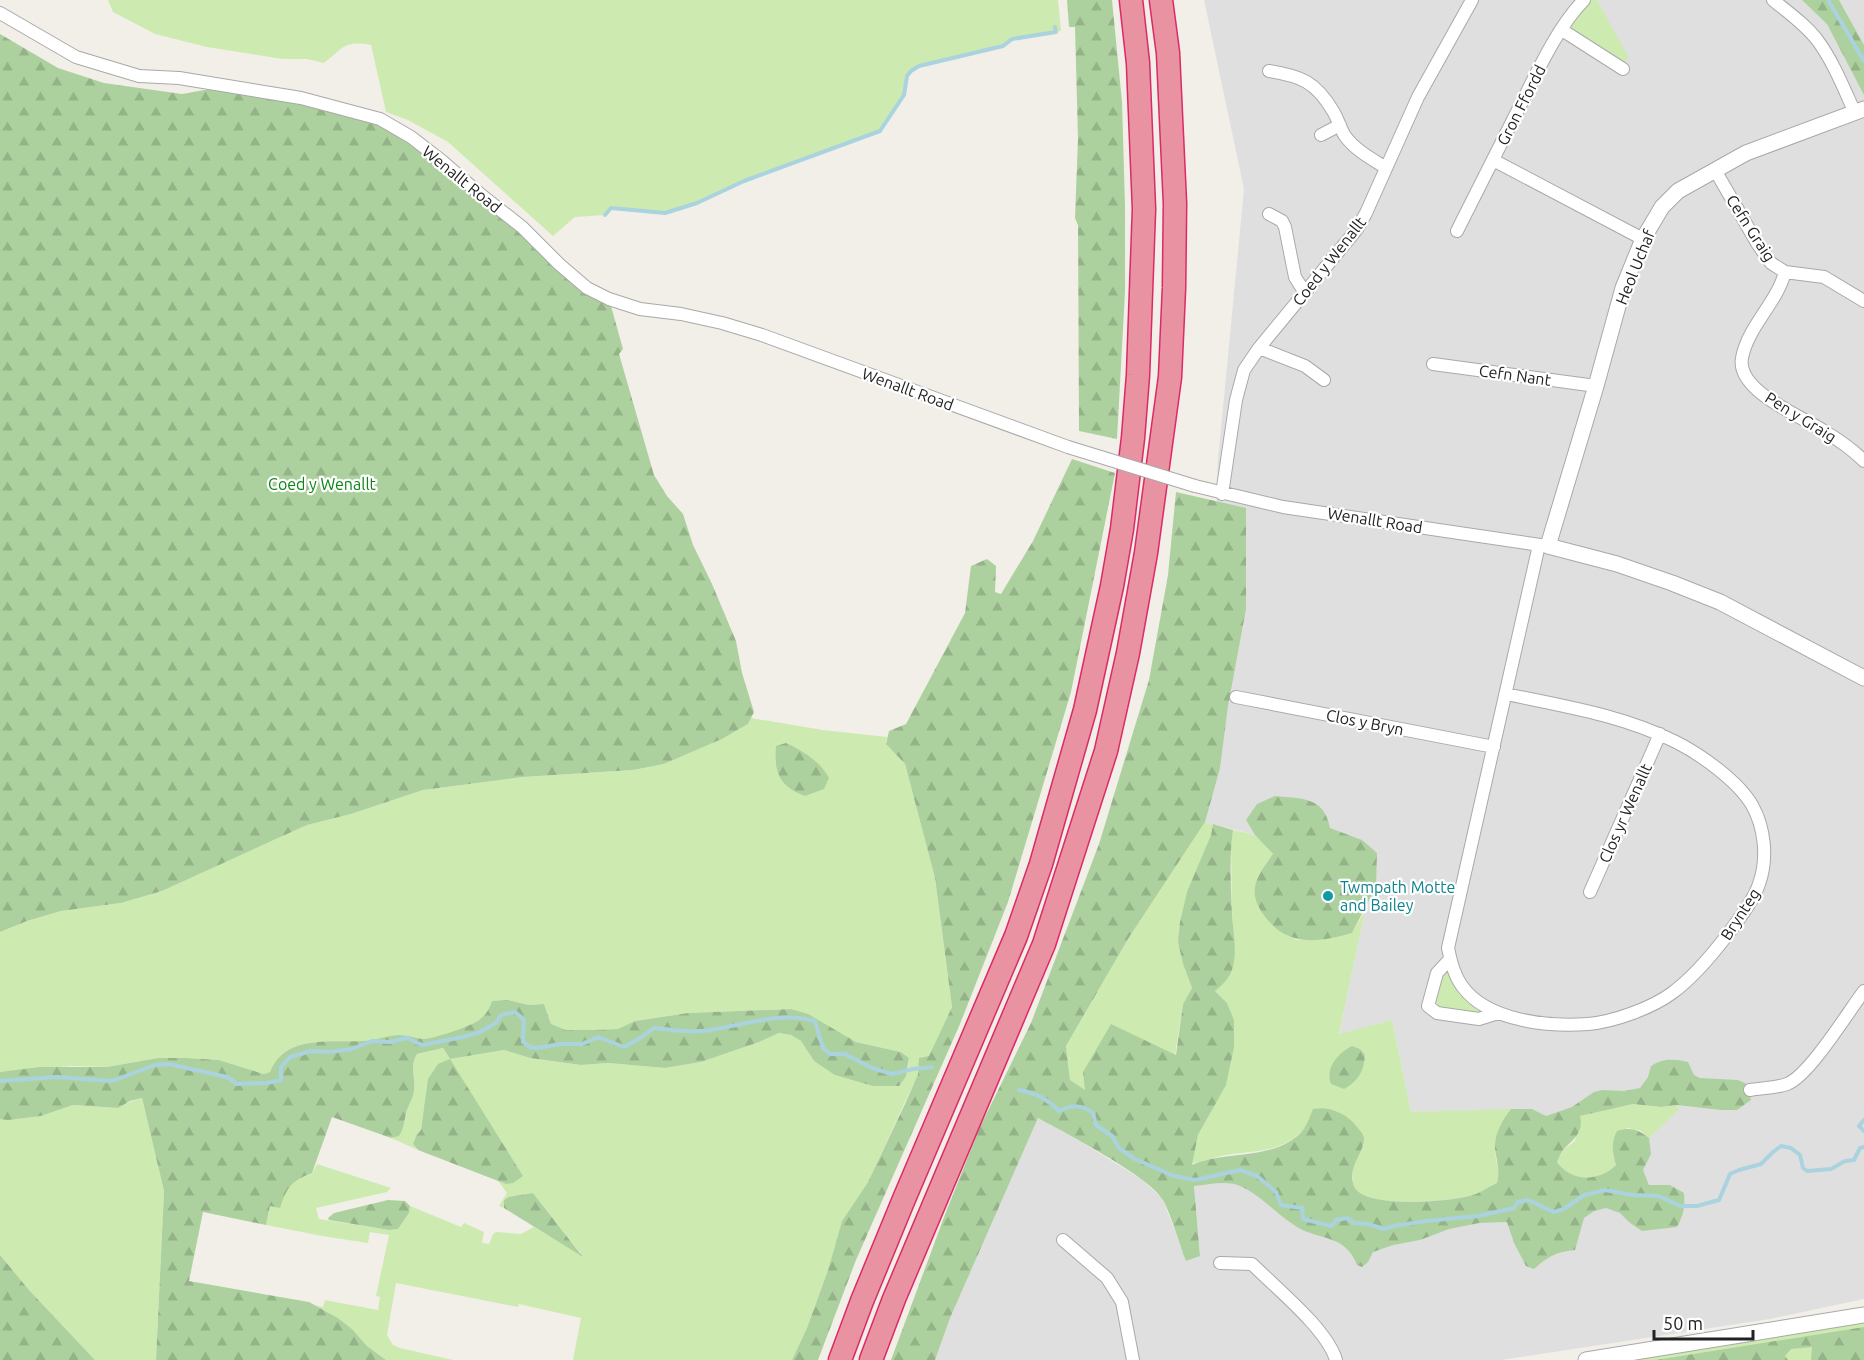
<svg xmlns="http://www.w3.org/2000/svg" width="1864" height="1360" viewBox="0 0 1864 1360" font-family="Ubuntu,sans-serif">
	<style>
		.residential { fill: #e0dfdf }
		.grass { fill: #cdebb0 }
		.forest { fill: url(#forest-firs) }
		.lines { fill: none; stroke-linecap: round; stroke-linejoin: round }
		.stream { stroke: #aad3df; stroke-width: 4 }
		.minor-casing { stroke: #a9a9a9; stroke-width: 14 }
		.tertiary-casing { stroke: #a9a9a9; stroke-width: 17 }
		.motorway-casing { stroke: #dc2a67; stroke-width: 25 }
		.minor { stroke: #fff; stroke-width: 12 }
		.tertiary { stroke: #fff; stroke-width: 15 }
		.motorway { stroke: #e892a2; stroke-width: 22 }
		.minor-bridge-casing { stroke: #a9a9a9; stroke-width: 14; stroke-linecap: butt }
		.minor-bridge { stroke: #fff; stroke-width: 12 }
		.culture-dot { fill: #0f9aa8; stroke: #fff; stroke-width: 2 }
		.labels { text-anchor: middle; stroke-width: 4.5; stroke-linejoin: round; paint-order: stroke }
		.street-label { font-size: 16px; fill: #222; stroke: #fff }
		.park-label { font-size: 16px; fill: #0c8416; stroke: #fff }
		.culture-label { font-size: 16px; fill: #0d838f; stroke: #fff; text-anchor: start }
	</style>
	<defs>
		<pattern id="forest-firs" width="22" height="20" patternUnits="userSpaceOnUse" patternTransform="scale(1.5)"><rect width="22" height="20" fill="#add19e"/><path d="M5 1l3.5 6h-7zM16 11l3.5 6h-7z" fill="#95b388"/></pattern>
	</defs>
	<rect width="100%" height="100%" fill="#f2efe9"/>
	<!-- residential -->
	<path class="residential" d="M1204 0H1864V1299L1770 1319 1501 1360H931L1038 1118 1083 1143 1141 1179 1162 1198 1187 1261 1200 1255 1194 1186 1238 1176 1652 1193 1635 1151 1679 1110 1673 1094 1599 1113 1535 1123 1532 1109 1411 1112 1392 1020 1339 1035 1377 853 1255 835 1205 822 1218 460 1244 189Z"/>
	<!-- grass -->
	<path class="grass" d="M108 0H1058L1061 31 1012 39 1003 46 919 66 911 71 907 76 904 95 880 131 744 181 697 203 665 213 612 208 605 215 575 217 553 236 448 142 408 120 386 112 371 45C345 40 343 48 324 63L307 59H283L207 47 155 34 113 12Z
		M1584 0H1597L1628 56 1623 69 1562 30Z
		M751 718 823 730 887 737 886 744 905 764 935 878 952 1007 929 1057 918 1069V1074L868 1182 842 1221 828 1270 807 1328 792 1360H573L581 1318 519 1304 518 1307 396 1283 387 1335 393 1345 400 1348 453 1360H386L367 1346 352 1329 338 1318 315 1305 323 1307 325 1300 378 1310 380 1297 376 1296 389 1235 370 1232 368 1243 322 1236 266 1225 270 1206 283 1196 291 1183 300 1178 312 1173 317 1164 391 1188 387 1192 316 1208 319 1219 389 1230 398 1229 409 1213 410 1206 461 1227 464 1223 484 1232 482 1243 489 1244 493 1234 496 1232 521 1234 534 1227 582 1255 533 1193 504 1200V1208L499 1206 507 1193 498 1181 506 1184 426 1096 421 1130 416 1136 413 1144 418 1150 391 1138 399 1136C404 1129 404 1122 406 1113 408 1106 413 1099 414 1091 416 1075 409 1068 417 1054L443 1048 450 1059 504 1050 530 1058 581 1065 608 1063 665 1068 701 1062 759 1042 779 1033 791 1035 801 1041 814 1061 908 1070 909 1058 901 1052 856 1042 825 1025 791 1009 688 1013 635 1021 619 1029 595 1030H566L551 1024 544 1004 529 1005 508 1000 492 1001C489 1009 486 1015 479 1020 472 1026 432 1039 423 1039 415 1038 408 1035 400 1035 388 1035 376 1040 363 1041 330 1043 285 1034 270 1072L264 1074 219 1060 187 1058H158L107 1067 72 1066 0 1072V932L27 921 61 911 121 903 162 891 307 825 351 814 423 790 523 777 633 770 664 764 722 739 748 724Z
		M1205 822 1213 824 1211 835 1178 942 1183 964 1192 988 1183 1004 1175 1056 1086 1091 1070 1080 1066 1046 1128 939Z
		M1233 830 1255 835 1273 854 1261 872 1270 923 1297 940 1352 933 1365 911 1339 1034 1392 1020 1411 1112 1511 1109C1503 1120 1494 1136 1495 1149 1496 1164 1500 1167 1497 1183 1490 1186 1483 1191 1476 1194 1455 1201 1367 1209 1355 1188 1348 1173 1357 1157 1364 1144L1305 1128C1281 1155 1253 1149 1221 1156 1212 1158 1203 1162 1193 1163L1188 1182 1198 1135 1211 1112 1227 1003 1215 991 1235 952 1232 913 1231 844Z
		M1450 959 1454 972 1498 1013 1479 1019 1428 1006Z
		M142 1098 164 1191 156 1360H95L29 1290 0 1255V1119L41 1116 73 1105 118 1108 127 1103Z
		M1633 1104 1661 1107 1677 1105 1679 1110 1649 1138 1641 1131 1627 1128 1613 1155 1616 1165C1599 1182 1571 1182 1557 1162L1563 1150 1575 1141 1580 1116Z
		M1864 1315V1360H1586Z"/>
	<!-- forest -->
	<path class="forest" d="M1067 0H1112L1122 102 1125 205V292L1117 439 1079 431 1078 225 1075 218 1078 139 1075 27H1069Z
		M1802 0H1839L1864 45V95L1827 24Z
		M0 34 58 68 104 83 182 94 227 86 380 119 609 299 623 349 619 354 654 475 667 496 683 514 693 545 712 584 736 641 742 673 754 712 748 724 722 739 664 764 633 770 523 777 423 790 351 814 307 825 162 891 121 903 61 911 27 921 0 932Z
		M1072 459 1115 473 1071 692 1008 902 960 1024 856 1260 818 1360H792L807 1328 828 1270 842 1221 868 1182 905 1104 918 1074 919 1058 929 1056 952 1007 935 878 905 764 886 744 889 731 906 724 965 613 971 566 987 559 996 566 995 592 1001 594 1033 541Z
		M1176 492 1246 508V609L1228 706 1220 768 1205 822 1128 939 1066 1046 1070 1080 1085 1090 1083 1072 1111 1024 1176 1055 1183 1004 1192 988 1183 964 1178 942 1180 922 1187 892 1211 835 1213 824 1233 830C1229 857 1231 886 1232 914 1233 932 1238 952 1232 970 1228 980 1223 984 1215 991L1227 1003 1234 1020V1047L1226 1085 1198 1135 1192 1165C1224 1151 1267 1160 1296 1137 1305 1131 1309 1119 1313 1109 1325 1107 1334 1110 1344 1115 1350 1119 1353 1122 1358 1128 1359 1130 1362 1132 1363 1135 1369 1149 1344 1167 1355 1188 1367 1209 1455 1202 1476 1194 1483 1191 1490 1186 1497 1183 1500 1170 1497 1162 1495 1149 1494 1135 1502 1120 1511 1109H1532L1546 1116 1572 1107 1594 1092 1602 1090 1624 1091 1640 1088 1648 1077 1651 1066C1663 1058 1674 1059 1688 1062L1694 1075 1700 1078 1738 1080 1747 1084 1751 1100 1737 1110H1721L1677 1105 1661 1107 1633 1104 1580 1116C1584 1132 1574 1139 1564 1149 1561 1152 1559 1158 1557 1162 1571 1182 1599 1182 1616 1165 1612 1152 1611 1143 1617 1131 1630 1127 1638 1129 1649 1138L1651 1154 1643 1170 1649 1185H1670L1684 1193C1685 1207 1684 1214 1677 1227L1642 1231 1630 1223 1620 1213 1606 1208 1594 1211 1584 1218 1575 1250C1556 1252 1549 1256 1534 1269L1526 1266 1514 1243 1507 1222 1479 1223 1449 1229 1420 1240 1393 1245 1373 1252 1368 1262 1362 1267 1357 1265C1345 1234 1321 1241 1297 1227 1277 1215 1261 1195 1240 1186 1227 1180 1208 1185 1194 1186L1200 1256 1186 1261C1179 1243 1172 1217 1163 1200 1149 1176 1065 1133 1038 1118L950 1318 935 1360H891L946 1212 980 1127 1031 1023 1099 844 1149 680 1168 575Z
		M786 743C803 751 820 761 829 778L824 789 805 796C779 786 774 773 776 746Z
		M1275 796C1302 799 1324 796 1330 828L1362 840 1377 853 1376 887 1352 933C1317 943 1286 947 1263 914 1258 907 1253 896 1255 887 1257 875 1266 864 1273 854L1255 835 1246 820 1257 804Z
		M508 1000 529 1005 544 1004 551 1024 566 1030H595L618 1029 635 1021 688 1013 791 1009 808 1014 856 1042 901 1052 909 1058 906 1076 899 1086H873L835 1075 814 1061 801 1041 791 1035 779 1033 759 1042 701 1062 665 1068 608 1063 581 1065 530 1058 504 1050 450 1059 523 1176 513 1183 506 1184 418 1150 413 1144 416 1136 421 1130 428 1079 438 1064 450 1059 443 1048 417 1054C409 1068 416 1075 414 1091 413 1099 408 1106 406 1113 404 1122 404 1129 399 1136L391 1138 332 1117 312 1173C291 1181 287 1187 280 1208L270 1206 266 1225 203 1212 189 1281 309 1302 338 1318 352 1329 367 1346 386 1360H156L164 1191 142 1098 130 1101 118 1108 73 1105 41 1116 8 1120 0 1119V1072L40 1067H107L158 1058H187L219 1060 264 1074 270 1072C285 1034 330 1043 363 1041 376 1040 388 1035 400 1035 408 1035 415 1038 423 1039 432 1039 472 1026 479 1020 486 1015 489 1009 492 1001Z
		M1352 1046 1360 1049 1365 1055C1364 1072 1358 1081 1344 1089L1331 1084C1325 1068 1338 1053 1352 1046Z
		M533 1193 583 1257 504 1208V1200L509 1197Z
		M388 1200 405 1201 410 1206 409 1213 398 1229 389 1230 329 1220 328 1218 334 1213Z
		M0 1255 29 1290 95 1360H0Z
		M1864 1327V1360H1811L1812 1347 1791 1349 1785 1356 1788 1360H1656Z"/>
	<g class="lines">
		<!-- stream -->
		<path class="stream" d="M1828 0 1864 61
			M605 215 611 208 665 213 697 203 744 181 880 131 904 95 907 76 911 71 919 66 1003 46 1012 39 1056 32 1055 27
			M0 1081 57 1077 112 1081 155 1065 169 1064 227 1077 237 1084 267 1083 281 1080V1067L290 1057 311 1051 328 1052 352 1049 372 1041 390 1042 407 1038 422 1045 463 1037 478 1033 496 1023 501 1015 515 1012 524 1020 523 1042 530 1047 537 1048 561 1044H582L598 1037 624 1047 642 1037 654 1028C672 1030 691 1033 710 1030 745 1025 780 1011 815 1021L823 1048 830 1054H845L872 1068 892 1074 913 1069 932 1067
			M1019 1090C1036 1093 1047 1099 1059 1111 1073 1105 1080 1104 1093 1113L1096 1125 1112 1136 1119 1148 1135 1159 1174 1176 1195 1180 1240 1170 1257 1176 1276 1192 1281 1205 1302 1208 1303 1219 1332 1226 1336 1220 1347 1218 1354 1223 1368 1224 1384 1229 1394 1226 1426 1221 1478 1216 1514 1208 1518 1202 1528 1200 1554 1212 1564 1209 1584 1195 1605 1190 1633 1195 1659 1196 1680 1206H1697L1719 1200 1730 1174 1739 1170 1761 1164 1773 1152 1781 1146 1791 1148 1800 1155 1803 1168 1807 1171 1831 1169 1845 1161 1854 1160 1860 1148 1864 1147
			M1864 1120 1859 1126 1864 1131"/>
		<!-- minor casing -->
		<g class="minor-casing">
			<path id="minor" d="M1773 0C1789 13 1806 25 1818 41 1834 63 1844 89 1855 113
				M0 13 76 57 139 76 179 78 301 98 380 119 411 137 442 161 480 194 522 227 559 264 587 288 609 299 640 309 681 314 722 323 762 335 1068 447
				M1562 30 1623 69
				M1269 71C1301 76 1316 82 1333 111 1338 119 1340 128 1345 136 1355 150 1372 159 1386 168
				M1321 135 1340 125
				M1493 160 1643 239
				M1715 170 1757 243 1771 263 1785 272 1824 277 1864 301
				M1269 214 1282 221 1285 227 1295 277 1305 293
				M1457 231C1479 188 1500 145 1522 102 1538 70 1559 25 1584 0
				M1785 272C1777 303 1748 326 1742 358 1736 391 1801 416 1824 431 1839 440 1852 449 1864 461
				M1259 348 1305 366 1324 380
				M1433 364 1596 386
				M1195 486 1283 507 1547 546
				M1222 494 1236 400 1244 370 1259 348 1357 229 1366 213 1418 97 1472 0
				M1506 694C1563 706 1622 715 1676 742 1700 754 1738 781 1752 805 1765 828 1768 859 1759 884 1754 900 1738 920 1728 934 1712 955 1694 977 1672 993 1652 1008 1613 1022 1588 1024 1548 1027 1487 1021 1462 986 1454 975 1451 962 1448 948L1539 545
				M1236 697 1494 747
				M1590 892 1660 734
				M1450 959 1437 973 1428 1006 1437 1013 1479 1019 1498 1013
				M1750 1090C1761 1088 1776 1088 1787 1084 1809 1076 1848 1012 1864 991
				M1063 1240 1107 1278 1122 1302 1133 1360
				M1220 1263 1252 1264C1276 1288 1327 1329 1336 1360"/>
		</g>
		<!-- tertiary casing -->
		<g class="tertiary-casing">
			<path id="tertiary" d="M1864 109 1746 153 1678 191 1662 207 1643 239 1623 288 1596 386 1548 546 1617 564 1672 583 1720 602 1864 678
				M1586 1360 1864 1315"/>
		</g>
		<!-- motorway casing -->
		<g class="motorway-casing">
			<path id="motorway" d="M840 1360 862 1301 904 1199 1016 936 1041 864 1085 710 1112 586 1122 529 1133 438 1138 375 1144 209 1138 63 1131 0
				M871 1360 894 1299 1044 944 1106 751 1128 653 1146 553 1170 377 1174 288 1175 204 1168 53 1161 0"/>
		</g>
		<!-- minor -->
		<use href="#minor" class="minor"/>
		<!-- tertiary -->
		<use href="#tertiary" class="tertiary"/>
		<!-- motorway -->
		<use href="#motorway" class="motorway"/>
		<!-- minor-bridge casing -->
		<g class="minor-bridge-casing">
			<path id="minor-bridge" d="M1068 447 1195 486"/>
		</g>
		<!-- minor-bridge -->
		<use href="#minor-bridge" class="minor-bridge"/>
	</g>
	<!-- markers -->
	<circle class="culture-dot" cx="1328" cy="896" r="6"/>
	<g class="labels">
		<!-- street labels -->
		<g class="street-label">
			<text transform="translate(1521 105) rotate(-63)" y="6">Gron Ffordd</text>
			<text transform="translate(462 179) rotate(39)" y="6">Wenallt Road</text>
			<text transform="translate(1751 228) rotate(57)" y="6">Cefn Graig</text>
			<text transform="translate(1329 261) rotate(-52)" y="6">Coed y Wenallt</text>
			<text transform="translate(1635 267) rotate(-68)" y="6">Heol Uchaf</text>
			<text transform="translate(1515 375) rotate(8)" y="6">Cefn Nant</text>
			<text transform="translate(908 389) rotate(20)" y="6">Wenallt Road</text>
			<text transform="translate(1801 417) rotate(32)" y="6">Pen y Graig</text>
			<text transform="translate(1375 520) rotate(9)" y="6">Wenallt Road</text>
			<text transform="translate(1365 722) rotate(11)" y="6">Clos y Bryn</text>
			<text transform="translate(1625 813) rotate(-66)" y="6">Clos yr Wenallt</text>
			<text transform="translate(1740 914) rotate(-57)" y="6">Brynteg</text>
		</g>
		<!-- park labels -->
		<g class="park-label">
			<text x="322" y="490">Coed y Wenallt</text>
		</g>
		<!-- culture labels -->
		<g class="culture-label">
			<text x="1340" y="893">Twmpath Motte<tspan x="1340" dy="18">and Bailey</tspan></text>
		</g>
	</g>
	<!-- scale -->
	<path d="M1654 1330v9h99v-9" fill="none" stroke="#222222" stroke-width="3"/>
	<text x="1663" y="1330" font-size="18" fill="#222222" stroke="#ffffff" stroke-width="4.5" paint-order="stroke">50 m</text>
</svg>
